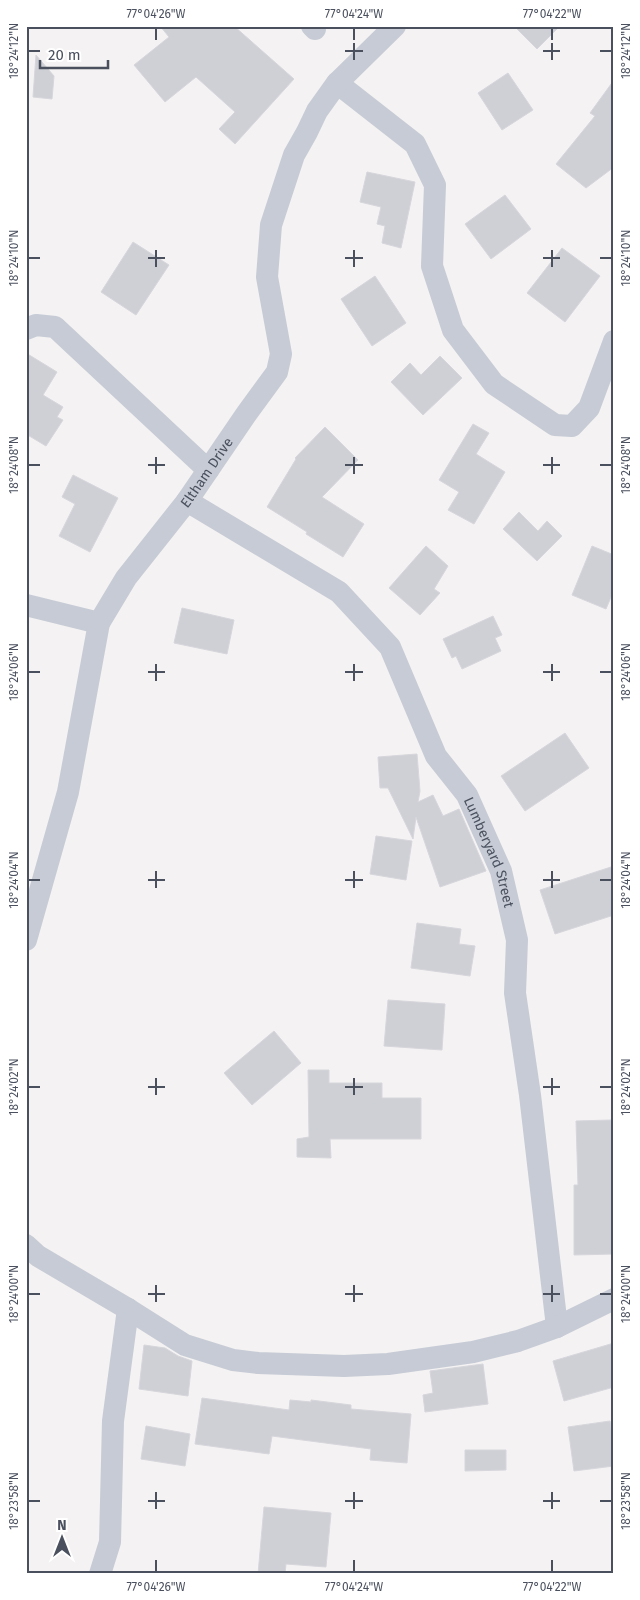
<svg xmlns="http://www.w3.org/2000/svg" width="640" height="1600" viewBox="0 0 640 1600" font-family="'Fira Sans',sans-serif">
	<style>
		.building { fill: #cfd0d6; stroke: #d6d6dc }
		.lines { fill: none; stroke-linecap: round; stroke-linejoin: round }
		.minor { stroke: #c6cbd5; stroke-width: 22 }
		.ticks { fill: none; stroke: #4a505e; stroke-width: 2 }
		.labels { text-anchor: middle; stroke-width: 4; stroke-linejoin: round; paint-order: stroke }
		.street-label { font-size: 14px; fill: #4a505e; stroke: #fff }
		.neatline { fill: none; stroke: #4a505e; stroke-width: 2 }
		.ticks-label { font-size: 12px; text-anchor: middle; fill: #4a505e }
	</style>
	<rect width="100%" height="100%" fill="#f4f2f2"/>
	<!-- building -->
	<path class="building" d="M160 26H234L294 79 235 144 219 129 235 112 196 77 165 102 134 65 169 37Z
		M514 26H560L537 49Z
		M36 55 54 76 52 99 33 97Z
		M508 73 533 110 502 130 478 93Z
		M614 80V167L586 188 556 164 595 116 590 113Z
		M367 172 415 182 401 248 382 243 385 226 377 224 381 207 360 202Z
		M505 195 531 229 491 259 465 224Z
		M133 242 169 265 136 315 101 292Z
		M562 248 600 276 565 322 527 293Z
		M375 276 406 323 372 346 341 299Z
		M26 353 57 372 43 395 63 407 57 417 63 420 46 446 26 434Z
		M440 356 462 378 423 415 391 382 410 363 421 375Z
		M473 424 489 433 476 454 505 472 474 524 448 510 459 492 439 480Z
		M325 427 358 460 322 497 364 524 343 557 306 534 307 532 267 507 296 459 295 458Z
		M73 475 118 498 90 552 59 536 75 504 62 497Z
		M519 512 538 531 547 521 562 536 537 561 503 529Z
		M426 546 448 566 434 589 440 593 420 615 389 588Z
		M592 546 614 555V590L606 609 572 595Z
		M182 608 234 620 227 654 174 643Z
		M493 616 502 635 495 638 501 651 462 669 456 656 452 658 443 639Z
		M565 733 589 768 525 811 501 776Z
		M417 754 420 791 418 802 433 795 443 816 459 809 486 871 440 887 416 817 413 839 388 788H380L378 757Z
		M376 836 412 841 406 880 370 874Z
		M614 866V915L555 934 540 890Z
		M417 923 461 929 459 944 475 946 470 976 411 968Z
		M388 1000 445 1004 442 1050 384 1046Z
		M274 1031 301 1063 252 1105 224 1073Z
		M308 1070H329V1083H382V1098H421V1139H330L331 1158 297 1157V1139L309 1137Z
		M611 1120 614 1177V1254L574 1255V1185H578L576 1121Z
		M614 1343V1387L564 1401 553 1361Z
		M144 1345 165 1348 178 1356 192 1361 188 1396 139 1389Z
		M483 1364 488 1404 425 1412 423 1395 433 1393 430 1371Z
		M202 1398 289 1410 290 1400 311 1402V1400L351 1405V1409L411 1414 407 1463 370 1460 371 1449 272 1436 269 1454 195 1444Z
		M610 1421 614 1450V1466L574 1471 568 1427Z
		M146 1426 190 1434 185 1466 141 1459Z
		M465 1450H506V1470L465 1471Z
		M264 1507 331 1513 326 1567 286 1564 285 1574H258Z"/>
	<g class="lines">
		<!-- minor -->
		<g class="minor">
			<path d="M312 26 315 29"/>
			<path d="M337 83 415 144 435 185 432 266 453 330 494 384 555 425 572 426 589 408 614 341"/>
			<path d="M26 329 36 325 55 327 208 470"/>
			<path id="s1" d="M187 501 339 592 390 647 436 756 467 795 501 871 517 940 515 993 530 1095 557 1327"/>
			<path d="M26 605 99 623"/>
			<path id="s2" d="M26 940 68 792 99 623 126 578 187 501 247 413 277 372 281 354 267 277 271 225 294 155 307 132 317 111 337 83 395 26"/>
			<path d="M26 1245 38 1256 128 1309 185 1345 233 1360 258 1363 344 1366 388 1364 473 1352 518 1341 557 1327 614 1299"/>
			<path d="M100 1574 110 1542 113 1421 128 1309"/>
		</g>
	</g>
	<!-- ticks -->
	<path class="ticks" d="M156 28V40M354 28V40M552 28V40M354 43V60M552 43V60M28 51H40M345 51H363M543 51H560M600 51H612M156 250V267M354 250V267M552 250V267M28 258H40M148 258H165M345 258H363M543 258H560M600 258H612M156 457V474M354 457V474M552 457V474M28 465H40M148 465H165M345 465H363M543 465H560M600 465H612M156 664V681M354 664V681M552 664V681M28 672H40M148 672H165M345 672H363M543 672H560M600 672H612M156 871V888M354 871V888M552 871V888M28 880H40M148 880H165M345 880H363M543 880H560M600 880H612M156 1078V1095M354 1078V1095M552 1078V1095M28 1087H40M148 1087H165M345 1087H363M543 1087H560M600 1087H612M156 1285V1302M354 1285V1302M552 1285V1302M28 1294H40M148 1294H165M345 1294H363M543 1294H560M600 1294H612M156 1492V1509M354 1492V1509M552 1492V1509M28 1501H40M148 1501H165M345 1501H363M543 1501H560M600 1501H612M156 1560V1572M354 1560V1572M552 1560V1572"/>
	<g class="labels">
		<!-- street labels -->
		<g class="street-label">
			<text dy="5" stroke="none"><textPath href="#s2" startOffset="511">Eltham Drive</textPath></text>
			<text dy="5" stroke="none"><textPath href="#s1" startOffset="482">Lumberyard Street</textPath></text>
		</g>
	</g>
	<!-- border -->
	<rect width="640" height="1600" fill="none" stroke="#ffffff" stroke-width="55"/>
	<!-- north arrow -->
	<g transform="translate(62 1538)" stroke="#ffffff" stroke-width="4" paint-order="stroke">
	<path d="M0-4L9 19L0 12L-9 19Z" fill="#4a505e"/>
	<text y="-8" font-size="14" font-weight="bold" text-anchor="middle" fill="#4a505e">N</text>
	</g>
	<!-- scale -->
	<path d="M40 60v8h68v-8" fill="none" stroke="#4a505e" stroke-width="2.5"/>
	<text x="48" y="60" font-size="15" fill="#4a505e" stroke="#ffffff" stroke-width="4" paint-order="stroke">20 m</text>
	<rect x="28" y="28" width="584" height="1544" class="neatline"/>
	<g class="ticks-label">
		<text x="156" y="18">77°04'26"W</text>
		<text x="354" y="18">77°04'24"W</text>
		<text x="552" y="18">77°04'22"W</text>
		<text transform="translate(14 51) rotate(-90)" y="4">18°24'12"N</text>
		<text transform="translate(626 51) rotate(-90)" y="4">18°24'12"N</text>
		<text transform="translate(14 258) rotate(-90)" y="4">18°24'10"N</text>
		<text transform="translate(626 258) rotate(-90)" y="4">18°24'10"N</text>
		<text transform="translate(14 465) rotate(-90)" y="4">18°24'08"N</text>
		<text transform="translate(626 465) rotate(-90)" y="4">18°24'08"N</text>
		<text transform="translate(14 672) rotate(-90)" y="4">18°24'06"N</text>
		<text transform="translate(626 672) rotate(-90)" y="4">18°24'06"N</text>
		<text transform="translate(14 880) rotate(-90)" y="4">18°24'04"N</text>
		<text transform="translate(626 880) rotate(-90)" y="4">18°24'04"N</text>
		<text transform="translate(14 1087) rotate(-90)" y="4">18°24'02"N</text>
		<text transform="translate(626 1087) rotate(-90)" y="4">18°24'02"N</text>
		<text transform="translate(14 1294) rotate(-90)" y="4">18°24'00"N</text>
		<text transform="translate(626 1294) rotate(-90)" y="4">18°24'00"N</text>
		<text transform="translate(14 1501) rotate(-90)" y="4">18°23'58"N</text>
		<text transform="translate(626 1501) rotate(-90)" y="4">18°23'58"N</text>
		<text x="156" y="1591">77°04'26"W</text>
		<text x="354" y="1591">77°04'24"W</text>
		<text x="552" y="1591">77°04'22"W</text>
	</g>
</svg>
